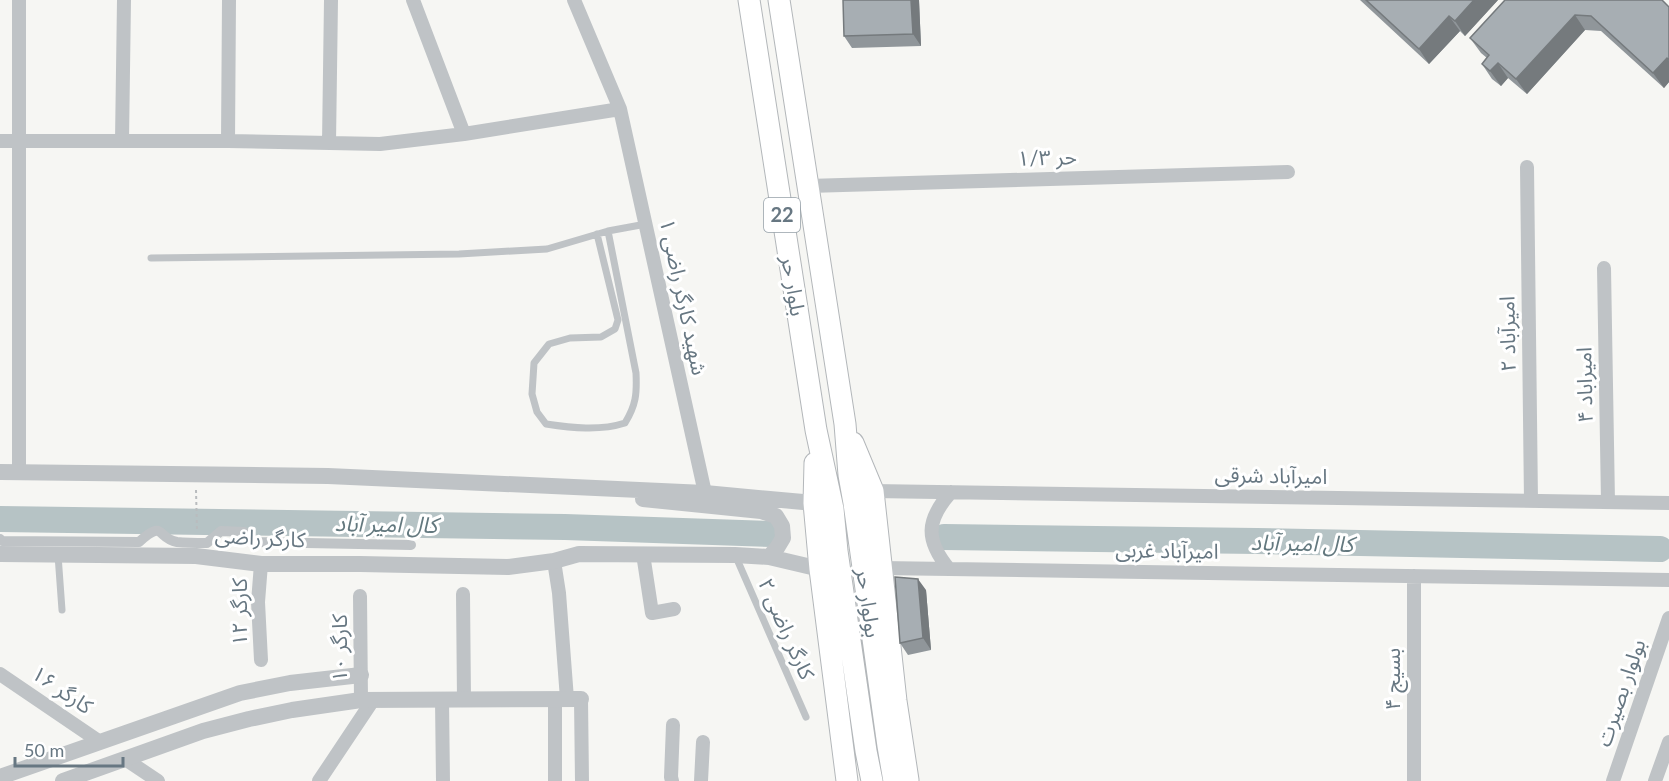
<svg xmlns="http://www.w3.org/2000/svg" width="1669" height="781" viewBox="0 0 1669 781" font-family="Lato,'Noto Sans Arabic',sans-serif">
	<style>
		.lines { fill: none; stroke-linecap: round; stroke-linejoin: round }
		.river { stroke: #b6c3c5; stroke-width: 26 }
		.primary-casing { stroke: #b3b7ba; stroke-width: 23 }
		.path { stroke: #b9bcbe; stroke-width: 2; stroke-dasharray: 3 3; stroke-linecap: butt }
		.service { stroke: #bfc3c6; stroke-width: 7 }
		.pedestrian { stroke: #bfc3c6; stroke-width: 10 }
		.minor { stroke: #bfc3c6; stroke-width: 14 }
		.tertiary { stroke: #bfc3c6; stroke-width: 16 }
		.primary { stroke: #fff; stroke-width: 21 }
		.wall { fill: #90969a }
		.shaded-wall { fill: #757a7d }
		.building { fill: #a7aeb3; stroke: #757a7d; stroke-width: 1.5 }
		.labels { text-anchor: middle; stroke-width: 6; stroke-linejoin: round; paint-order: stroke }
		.shield { fill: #fff; stroke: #95a0a8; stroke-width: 1.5 }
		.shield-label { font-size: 20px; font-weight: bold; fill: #677782 }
		.street-label { font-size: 21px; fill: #677782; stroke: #fff }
		.water-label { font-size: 22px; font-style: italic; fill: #63787e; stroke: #fff }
	</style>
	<rect width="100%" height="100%" fill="#f6f6f3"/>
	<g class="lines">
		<!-- river -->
		<path class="river" d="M0 519 565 527 772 534
			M944 537 1257 541 1660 549"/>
		<!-- primary casing -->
		<g class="primary-casing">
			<path id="primary" d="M749 0 816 430 833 509 837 551 866 751 872 781
				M779 0 845 424 849 475 854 503 888 746 894 781
				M853 443 873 491 896 701 908 780
				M815 463 814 503 820 569 847 781"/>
		</g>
		<!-- path -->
		<path class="path" d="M196 490 197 530"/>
		<!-- service -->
		<path class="service" d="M597 234 618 320 615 329 601 337 570 338 549 344 534 363 532 394 537 412 546 424C572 428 600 431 625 423 636 405 637 394 636 373L608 231
			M151 258 459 254 547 249 608 231 646 224
			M58 555 62 610
			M736 557 806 717"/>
		<!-- pedestrian -->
		<path class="pedestrian" d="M0 539 2 541 139 542C165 519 156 538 177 542 187 543 197 543 207 543L221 531 244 532 255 542 411 545"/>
		<!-- minor -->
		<path class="minor" d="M413 0 464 134
			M574 0 620 109 705 493
			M0 141H228L380 144 464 134 620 109
			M122 141 124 0
			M228 141 229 0
			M329 143 331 0
			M1527 167 1531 501
			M808 186 1288 172
			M1604 268 1608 502
			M19 472V0
			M873 491 1669 503
			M643 554 652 613 674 609
			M554 561 559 593 567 699
			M881 568 1669 580
			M949 569C925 540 926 520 951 492
			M1414 576V781
			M463 594 464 700
			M360 596 361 700
			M261 660 258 602 261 564
			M0 674 100 742
			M581 699 582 781
			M442 700 443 781
			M125 759 158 781
			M319 781 373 700
			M555 781V700
			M672 781 671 777 673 725
			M701 781 703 742
			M1613 781 1669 618
			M1655 781 1669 742"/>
		<!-- tertiary -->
		<path class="tertiary" d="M0 472 328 476 705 493 814 503
			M643 499 761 511 776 516 782 526 783 538 777 548 769 557
			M0 554 196 556 261 564H360L508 567 554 561 579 554 735 555 769 557 820 569
			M0 777 240 693 290 683 361 675
			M63 781 203 731 249 719 292 710 361 700 581 699"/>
		<!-- primary -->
		<use href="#primary" class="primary"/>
	</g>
	<!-- wall -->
	<path class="wall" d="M919 0 921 46 852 48 844 36Z
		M1360 0H1498L1465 36 1460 31 1429 64Z
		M1505 0 1669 7V82L1664 88 1601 31 1585 30 1527 94 1508 78 1501 86 1492 79 1482 64 1487 58 1481 53 1470 38Z
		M926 590 931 650 908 655 900 643Z"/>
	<!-- shaded-wall -->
	<path class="shaded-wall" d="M911 0H919L921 46 913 34Z
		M1474 0H1498L1465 36 1455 21Z
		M1575 15 1585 30 1527 94 1516 79Z
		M1449 16 1460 31 1429 64 1419 49Z
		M1667 58 1669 61V82L1664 88 1653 73Z
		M1498 63 1508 78 1501 86 1490 71Z
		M918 579 926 590 931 650 923 638Z"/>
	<!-- building -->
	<path class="building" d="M843 0H911L913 34 844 36Z
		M1366 0H1474L1455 21 1449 16 1419 49Z
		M1505 0H1662L1669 7V60L1667 58 1653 73 1591 16 1575 15 1516 79 1498 63 1490 71 1482 64 1489 55 1470 38Z
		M895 577 918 579 923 638 900 643Z"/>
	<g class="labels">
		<!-- shield labels -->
		<rect class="shield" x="764" y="198" width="36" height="34" rx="4.5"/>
		<g class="shield-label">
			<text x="782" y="222">22</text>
		</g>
		<!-- street labels -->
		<g class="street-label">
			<text transform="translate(1047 158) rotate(-2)" y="7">حر ۱/۳</text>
			<text transform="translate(793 286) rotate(81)" y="7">بلوار حر</text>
			<text transform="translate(683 297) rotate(78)" y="7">شهید کارگر راضی ۱</text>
			<text transform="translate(1508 334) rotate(-91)" y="7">امیرآباد ۲</text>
			<text transform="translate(1585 385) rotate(-91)" y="7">امیراباد ۴</text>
			<text transform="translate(1271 476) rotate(1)" y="7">امیرآباد شرقی</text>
			<text transform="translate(260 538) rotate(3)" y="7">کارگر راضی</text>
			<text transform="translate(1167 551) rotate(1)" y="7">امیرآباد غربی</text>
			<text transform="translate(868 603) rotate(82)" y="7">بولوار حر</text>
			<text transform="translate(240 612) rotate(-90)" y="7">کارگر ۱۲</text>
			<text transform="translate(786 629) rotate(66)" y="7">کارگر راضی ۲</text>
			<text transform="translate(340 648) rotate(-90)" y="7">کارگر ۱۰</text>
			<text transform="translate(1393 679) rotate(-90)" y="7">بسیج ۴</text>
			<text transform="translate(62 690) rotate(34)" y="7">کارگر ۱۶</text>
			<text transform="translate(1621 693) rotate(-71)" y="7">بولوار بصیرت</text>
		</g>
		<!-- water labels -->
		<g class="water-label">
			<text transform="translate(386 524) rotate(1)" y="8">کال امیر آباد</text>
			<text transform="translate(1302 543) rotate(1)" y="8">کال امیر آباد</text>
		</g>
	</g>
	<!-- scale -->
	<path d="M15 757v9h108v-9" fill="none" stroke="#677782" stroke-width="3"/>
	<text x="24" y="757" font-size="18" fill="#677782" stroke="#ffffff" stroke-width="4.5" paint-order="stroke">50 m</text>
</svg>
